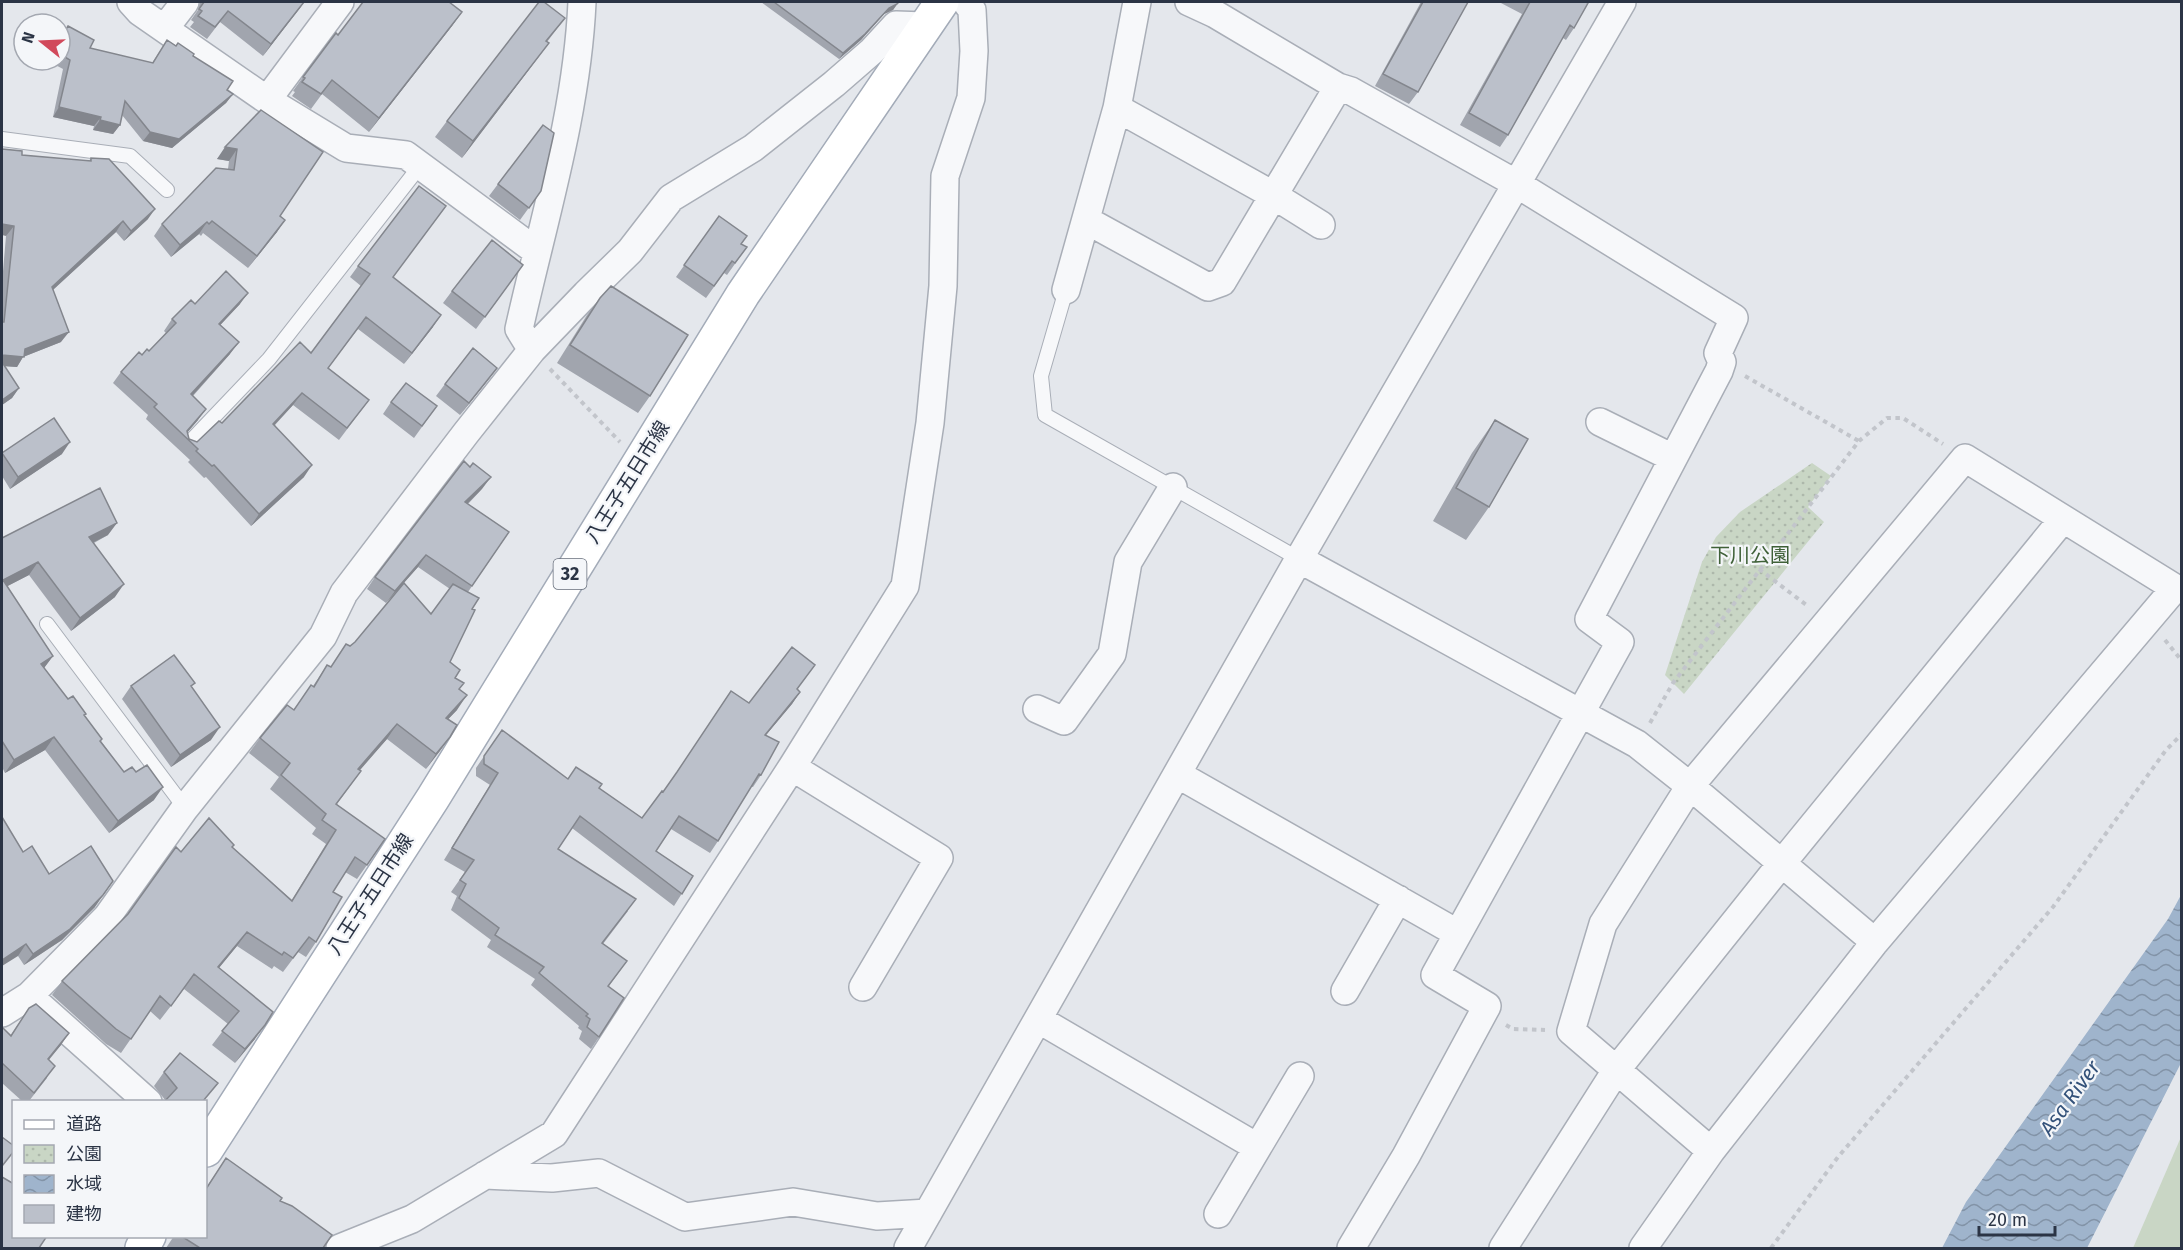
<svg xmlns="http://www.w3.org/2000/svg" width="2183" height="1250" viewBox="0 0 2183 1250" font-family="'Fira Sans','Noto Sans JP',sans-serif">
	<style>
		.green { fill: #c9d6c5 }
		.park { fill: url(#park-dots) }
		.water { fill: url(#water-waves) }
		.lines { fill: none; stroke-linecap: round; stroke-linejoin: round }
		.service-casing { stroke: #a9aeb7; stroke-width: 16 }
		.minor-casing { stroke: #a9aeb7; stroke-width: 30 }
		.primary-casing { stroke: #a3abb8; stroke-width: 36 }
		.path { stroke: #c2c5cb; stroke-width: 4; stroke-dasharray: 4.5 4.5; stroke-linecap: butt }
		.service { stroke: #f7f8fa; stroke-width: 14 }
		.minor { stroke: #f7f8fa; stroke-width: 27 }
		.primary { stroke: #fff; stroke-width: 33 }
		.wall { fill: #a1a5ae }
		.shaded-wall { fill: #83868d }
		.building { fill: #bbc0ca; stroke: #83868d; stroke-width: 1.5 }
		.labels { text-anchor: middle; stroke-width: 4.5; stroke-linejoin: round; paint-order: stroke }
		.shield { fill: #f4f6f9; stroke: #676e7b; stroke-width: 1.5 }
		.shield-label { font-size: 18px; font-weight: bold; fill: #2b3445 }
		.street-label { font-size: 20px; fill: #2b3445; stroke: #f4f6f9 }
		.park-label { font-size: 20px; fill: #3f6138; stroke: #f4f6f9 }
		.water-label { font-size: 21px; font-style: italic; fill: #34527a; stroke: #f4f6f9 }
	</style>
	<defs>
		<pattern id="park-dots" width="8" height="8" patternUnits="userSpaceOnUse" patternTransform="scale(1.5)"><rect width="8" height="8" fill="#c9d6c5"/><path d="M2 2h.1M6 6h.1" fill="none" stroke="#adb8ab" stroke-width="1.8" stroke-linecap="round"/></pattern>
		<pattern id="water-waves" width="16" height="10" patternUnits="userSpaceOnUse" patternTransform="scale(1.5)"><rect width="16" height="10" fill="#9fb4cc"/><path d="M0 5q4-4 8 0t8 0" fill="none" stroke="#8293a7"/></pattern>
	</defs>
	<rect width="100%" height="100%" fill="#e4e7ec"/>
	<!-- green -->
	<path class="green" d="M2181 1137V1248H2133Z"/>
	<!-- park -->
	<path class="park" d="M1812 463 1831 476 1808 507 1824 522 1684 694 1665 675 1702 562 1716 537 1740 512Z"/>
	<!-- water -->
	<path class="water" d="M2181 895V1063L2087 1248H1942L1966 1202 2168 919Z"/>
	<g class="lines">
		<!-- service casing -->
		<g class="service-casing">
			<path id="service" d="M2 139 130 156 167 190
				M1066 290 1041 376 1045 415 1299 559
				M187 445 269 359 420 166
				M47 624 185 808"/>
		</g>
		<!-- minor casing -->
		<g class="minor-casing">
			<path id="minor" d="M131 2 140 12 267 100 346 148 406 155 536 251
				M1189 2 1215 14 1338 87 1351 91 1517 184 1734 318 1718 353 1722 362 1719 371 1589 619 1620 642 1435 975 1487 1006 1406 1156 1351 1248
				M165 28 185 2
				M267 100 340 2
				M1117 108 1273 195 1321 225
				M1086 220 1208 287 1222 282 1338 87
				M1066 290 1117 108 1137 2
				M532 350 519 329C543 221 577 114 582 2
				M1600 422 1673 458
				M1299 559 1637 744 1690 786 1875 942
				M1037 709 1064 721 1112 654 1128 562 1173 487
				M792 767 939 858 863 987
				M1177 774 1457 933
				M1345 991 1398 899
				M29 996 148 1102
				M2 1013 29 996 107 917 185 808 323 636 344 593 466 433 532 350 586 294 630 251 671 198 753 148 834 84 872 51 896 25 925 26
				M1038 1019 1257 1147
				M485 1175 552 1178 599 1173 685 1217 793 1202 877 1216 928 1213
				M1218 1214 1300 1076
				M340 1248 412 1219 554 1134 792 767 905 586 930 423 943 286 945 176 971 98 974 51 972 10 966 2
				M908 1248 1299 559 1622 2
				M1503 1248 1617 1069 1782 863 2063 519
				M1643 1248 1711 1151 1875 942 2175 588 1965 458 1690 786 1603 924 1571 1031 1711 1151"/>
		</g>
		<!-- primary casing -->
		<g class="primary-casing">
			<path id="primary" d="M206 1150 433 798 743 294 942 2
				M142 1248 149 1236"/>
		</g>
		<!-- path -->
		<path class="path" d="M550 369 620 442
			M1745 376 1859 441
			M1759 569 1809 607
			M2165 640 2182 661
			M1650 723 1673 683 1859 441 1887 418H1903L1943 444
			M1506 1025 1513 1029 1545 1030
			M1771 1248 1838 1157 2053 907 2166 750 2182 734"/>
		<!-- service -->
		<use href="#service" class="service"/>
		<!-- minor -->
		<use href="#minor" class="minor"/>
		<!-- primary -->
		<use href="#primary" class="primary"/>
	</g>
	<!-- wall -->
	<path class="wall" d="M200 2H304L263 56 220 22 207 39 190 27 194 22 191 20 198 10Z
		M761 2H899L893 10 884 14 861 40 839 59Z
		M1421 2H1468L1418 92 1409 104 1375 86Z
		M1499 2H1586L1574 28 1566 40 1563 38 1508 135 1500 147 1460 125 1522 14Z
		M462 12 452 26 369 132 322 94 311 109 292 96 295 92 293 91 303 77 338 35Z
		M565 18 547 42 537 59 462 158 435 137 447 121Z
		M68 26 90 48 152 63 167 40 193 56 227 90 233 94 226 103 172 148 143 141 122 115 120 125 113 134 93 130 94 126 53 117 63 69 48 61 60 60V38Z
		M261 110 280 216 277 232 248 268 203 233 201 236 199 234 171 257 154 236 162 224 228 169 229 161 217 159Z
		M22 155 89 161 91 158 148 219 124 241 116 232 53 290 61 342 23 357 17 367 4 366 19 388 12 398 2 405V283L6 236Z
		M498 184 541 191 520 220 489 196Z
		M719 216 741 244 747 247 727 275 724 273 706 298 676 277Z
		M523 265 476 329 443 303 452 291Z
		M358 266 394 278 433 327 404 364 358 329 328 368 369 400 339 440 293 405 275 425 304 477 251 526 206 477 204 478 188 462 190 460 146 419 148 415 113 383 121 372 142 355 149 351 166 333 164 331 172 319 195 304H240L220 325 230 354 193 396 198 420 187 433 189 439 197 442 311 353 361 286 350 277Z
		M600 298 650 396 638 413 557 363 587 315Z
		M488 380 460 415 436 396 445 384Z
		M391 402 437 406 414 438 383 414Z
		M1495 420 1489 507 1466 540 1433 521 1472 453Z
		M2 453 62 454 10 489 2 476Z
		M482 489 468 504 509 532 468 592 472 609 450 662 459 690 457 710 448 719 450 737 426 769 387 739 359 770 361 771 337 804 367 865 357 879 345 872 333 892 316 942 306 957 298 952 283 972 274 966 272 969 237 946 219 968 255 1039 235 1063 212 1045 228 1024 184 989 160 1020 150 1011 121 1053 106 1044 52 995 62 981 128 914 181 852 232 847 292 900 326 844 312 834 316 828 270 789 279 777 249 753 260 738 293 710 313 686 327 665 331 667 346 644 350 646 431 614 450 589 418 567 386 603 367 589 375 577Z
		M108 535 94 543 115 597 71 631 29 575 7 586 53 656 44 668 68 699 85 716 102 739 101 741 124 772 154 800 109 833 45 750 5 773 2 767V538Z
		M131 686 211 740 171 767 122 699Z
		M798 689 800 692 792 704 766 735 761 775 753 787H751L718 841 710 853 671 829 656 851 693 876 674 906 572 828 558 849 628 911 603 944 627 961 609 986 599 1037 591 1049 579 1039 582 1031 578 1028 579 1026 531 985 535 979 487 947 491 940 451 910 457 896 451 892 465 872 444 860 490 785 476 776V768L502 730 568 779 599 788 642 818 671 782 731 691 749 703Z
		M23 852 49 874 95 907 62 940 24 965 18 956Z
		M29 1008 61 1045 49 1060 47 1078 29 1101H22L2 1083V1027L11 1035Z
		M164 1072 218 1083 166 1101 154 1086Z
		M226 1158 280 1201 323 1248H166L174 1236H206V1188Z"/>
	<!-- shaded-wall -->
	<path class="shaded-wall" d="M304 2 300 8 263 56 271 44Z
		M897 4 893 10 884 14 861 40 839 59 843 53 889 8Z
		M462 12 452 26 369 132 379 118Z
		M549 43 537 59 462 158 473 141Z
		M233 94 226 103 172 148 143 141 150 132Z
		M59 107 101 117 94 126 53 117Z
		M100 120 120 125 113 134 93 130Z
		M225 147 237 149 229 161 217 159Z
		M155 209 148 219 124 241 131 231Z
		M285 220 277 232 248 268 257 256Z
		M123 221 116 232 44 298 52 287Z
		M207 222 199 234 171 257 180 245Z
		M2 224 14 226 6 236 2 235Z
		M248 293 240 304 211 335 219 324Z
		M441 315 433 327 404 364 412 353Z
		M69 332 61 342 23 357 17 367 2 366V355L25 349Z
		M239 342 230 354 183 406 191 394Z
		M497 368 488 380 460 415 469 403Z
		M19 388 12 398 2 405V400Z
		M302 393 293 405 265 435 273 424Z
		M206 409 198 420 184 436 187 431Z
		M70 442 62 454 10 489 18 477Z
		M312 465 304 477 251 526 259 514Z
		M491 477 482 489 457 514 465 502Z
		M117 523 108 535 80 549 89 537Z
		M426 555 418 567 386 603 395 591Z
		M38 562 29 575 2 589 3 580Z
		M124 584 115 597 71 631 80 618Z
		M53 656 44 668 41 664Z
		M800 692 792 704 756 747 765 735Z
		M467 695 457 710 436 732 446 718Z
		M397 724 387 739 348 784 358 769Z
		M220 727 211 740 171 767 180 755Z
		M54 737 45 750 5 773 14 760Z
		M450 737 440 751 426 769 436 754Z
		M163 787 154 800 109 833 118 821Z
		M113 881 95 907 62 940 24 965 33 954Z
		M247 932 237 946 208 981 218 967Z
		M26 944 18 956 2 966V960Z
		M265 1025 255 1039 235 1063 245 1049Z
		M69 1033 61 1045 39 1071 48 1059Z"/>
	<!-- building -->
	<path class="building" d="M204 2H304L271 44 228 11 215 27 198 16 202 11 199 9Z
		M363 2H449L462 12 379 118 332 80 321 94 302 82 305 78 303 77 336 33 338 35Z
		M539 2H544L565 18 546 41 549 43 473 141 447 121Z
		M774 2H899L897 4 889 8 865 34 843 53Z
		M1423 2H1468L1418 92 1383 74Z
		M1529 2H1586L1588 3 1574 28 1570 25 1508 135 1469 113 1530 2Z
		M68 26 94 40 90 48 153 63 167 40 176 46 178 43 194 54 193 56 233 81 227 90 233 94 179 139 150 132 125 101 120 125 100 120 101 117 59 107 70 60 60 54V40Z
		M261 110 323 152 280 216 285 220 257 256 212 221 209 224 207 222 180 245 162 224 216 168 234 170 237 149 225 147Z
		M543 125 554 133 541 191 529 208 498 184Z
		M2 149 22 151V155L91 161V158L109 159 155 209 131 231 123 221 52 287 69 332 25 349 24 357 2 355V322H4L14 226 2 224Z
		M419 186 446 206 393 277 441 315 412 353 366 317 328 368 369 400 347 428 302 393 273 424 312 465 259 514 214 465 212 466 196 451 198 449 154 407 157 404 121 372 139 352 142 355 147 349 149 351 176 323 172 319 191 300 195 304 226 271 248 293 219 324 239 342 191 394 206 409 187 431 189 439 197 442 219 421 222 423 300 342 311 353 370 274 358 266Z
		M719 216 747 236 741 244 747 247 735 263 732 261 714 286 684 265Z
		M492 240 523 265 485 317 452 291Z
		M611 286 688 335 650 396 570 345 600 298Z
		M473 348 497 368 469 403 445 384Z
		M2 362 19 388 2 400Z
		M406 383 437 406 422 426 391 402Z
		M54 418 70 442 18 477 2 453Z
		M1495 420 1528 439 1489 507 1456 488Z
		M464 461 470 467 473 463 491 477 465 502 509 532 472 586 426 555 395 591 375 577Z
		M100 488 117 523 89 537 124 584 80 618 38 562 3 580 53 656 41 664 68 699 73 696 86 714 84 715 102 739 100 741 124 772 132 767 136 772 147 765 163 787 118 821 54 737 14 760 2 741V538Z
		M404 583 431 614 453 584 479 598 472 609 475 610 450 662 460 670 455 678 464 683 459 689 467 695 446 718 457 725 450 737 436 754 397 724 358 769 361 771 336 804 385 839 367 865 355 857 333 892 342 897 316 942 309 937 293 958 284 952 282 955 247 932 218 967 273 1012 265 1025 245 1049 222 1031 239 1011 194 974 171 1006 160 996 131 1039 116 1029 62 981 128 914 176 847 181 852 209 818 234 845 232 847 292 901 336 830 322 820 326 814 281 775 290 763 260 738 287 705 294 710 311 685 314 687 327 665 331 667 346 644 350 646 355 642Z
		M792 647 815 665 797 689 800 692 765 735 779 742 761 775 759 774 718 841 679 816 656 851 693 876 682 894 580 816 558 849 636 899 602 943 627 961 608 986 624 998 599 1037 587 1027 590 1019 586 1016 588 1014 539 973 544 967 495 935 499 928 459 898 466 884 460 880 474 860 452 848 498 773 484 764V756L502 730 568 779 576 767 602 784 599 788 642 818 662 791 663 792 677 772 731 691 749 703Z
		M174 655 195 683 191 686 220 727 180 755 131 686Z
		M2 817 23 852 32 846 49 874 91 846 113 881 103 895 70 929 33 954 26 944 2 960Z
		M36 1004 69 1033 48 1059 55 1066 34 1093 2 1063V1027L11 1036 29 1008Z
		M180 1053 218 1083 203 1101H165L177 1088 164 1072Z
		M2 1137 14 1146V1151L2 1166Z
		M226 1158 282 1198 280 1201 292 1206 332 1235 323 1248H200L181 1236H206V1189Z
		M2 1177 14 1184V1236H47L39 1248H2Z"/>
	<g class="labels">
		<!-- shield labels -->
		<rect class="shield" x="553.5" y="559" width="33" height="30" rx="4.5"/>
		<g class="shield-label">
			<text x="570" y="580">32</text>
		</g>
		<!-- street labels -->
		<g class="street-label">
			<text transform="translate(627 482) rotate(-58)" y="7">八王子五日市線</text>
			<text transform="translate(370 894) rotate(-57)" y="7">八王子五日市線</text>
		</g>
		<!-- park labels -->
		<g class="park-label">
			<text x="1750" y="562">下川公園</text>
		</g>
		<!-- water labels -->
		<g class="water-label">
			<text transform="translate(2070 1098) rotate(-54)" y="7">Asa River</text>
		</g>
	</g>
	<!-- border -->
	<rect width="2183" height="1250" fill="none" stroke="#2b3445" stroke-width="6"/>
	<!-- legend -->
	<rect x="12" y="1100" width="195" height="138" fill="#f4f6f9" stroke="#a4a8b1" stroke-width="1.5"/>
	<rect x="24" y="1120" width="30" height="9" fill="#ffffff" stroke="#a4a8b1" stroke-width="1.5"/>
	<text x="66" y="1130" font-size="18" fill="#2b3445">道路</text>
	<rect x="24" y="1145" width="30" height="18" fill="url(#park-dots)" stroke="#a4a8b1" stroke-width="1.5"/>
	<text x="66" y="1160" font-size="18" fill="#2b3445">公園</text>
	<rect x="24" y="1175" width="30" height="18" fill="url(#water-waves)" stroke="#a4a8b1" stroke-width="1.5"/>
	<text x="66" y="1190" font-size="18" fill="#2b3445">水域</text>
	<rect x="24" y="1205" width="30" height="18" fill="#bbc0ca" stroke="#a4a8b1" stroke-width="1.5"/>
	<text x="66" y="1220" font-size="18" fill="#2b3445">建物</text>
	<!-- north arrow -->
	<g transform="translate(42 42) rotate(288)"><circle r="28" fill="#f4f6f9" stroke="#a4a8b1" stroke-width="1.5"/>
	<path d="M0-4.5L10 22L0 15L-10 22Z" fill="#d1495b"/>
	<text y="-9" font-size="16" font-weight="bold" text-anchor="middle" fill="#2b3445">N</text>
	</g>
	<!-- scale -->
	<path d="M1979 1226v9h76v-9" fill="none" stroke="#2b3445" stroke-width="3"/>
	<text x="1988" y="1226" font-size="18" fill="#2b3445" stroke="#f4f6f9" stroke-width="4.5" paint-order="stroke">20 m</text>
</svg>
